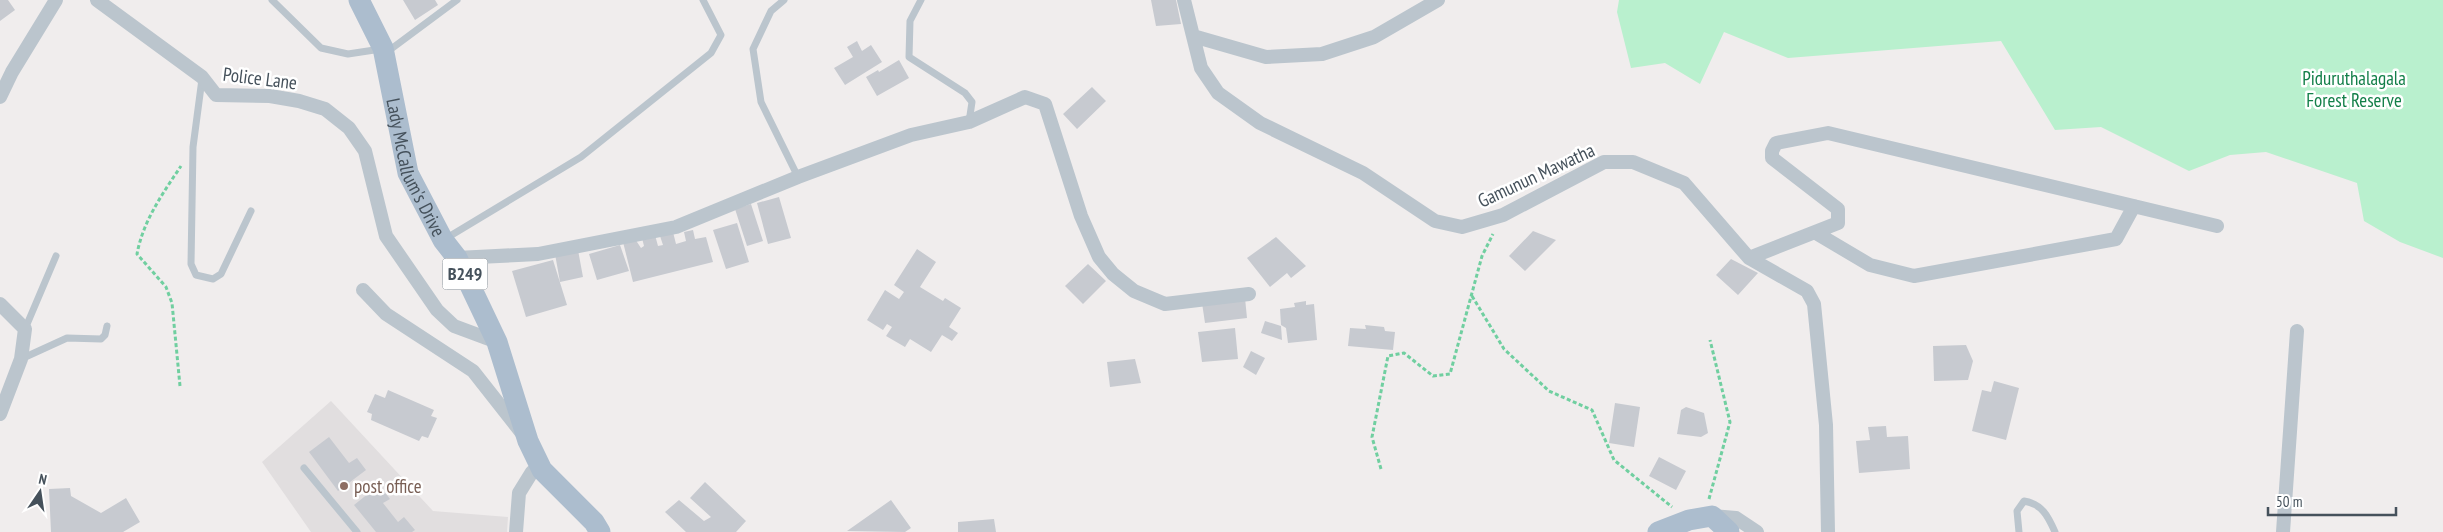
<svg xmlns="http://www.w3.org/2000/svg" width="2443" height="532" viewBox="0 0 2443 532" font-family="'PT Sans Narrow',sans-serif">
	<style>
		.education { fill: #e1dedf }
		.green { fill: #b9f0ce }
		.building { fill: #c7cad0 }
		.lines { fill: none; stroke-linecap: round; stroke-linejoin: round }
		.path { stroke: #70cfa0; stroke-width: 3; stroke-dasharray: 4 2.5; stroke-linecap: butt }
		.service { stroke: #bbc5cd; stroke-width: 7 }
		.minor { stroke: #bbc5cd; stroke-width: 14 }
		.primary { stroke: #acbdce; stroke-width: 21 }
		.education-dot { fill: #8d6e63; stroke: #fff; stroke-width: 2 }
		.labels { text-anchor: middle; stroke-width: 5; stroke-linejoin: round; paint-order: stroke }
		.shield { fill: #fff; stroke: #7d858c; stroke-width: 1 }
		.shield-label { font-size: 18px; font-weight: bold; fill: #45515b }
		.street-label { font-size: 19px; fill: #45515b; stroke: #fff }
		.park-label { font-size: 19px; fill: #137f49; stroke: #fff }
		.education-label { font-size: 19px; fill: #785e54; stroke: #fff; text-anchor: start }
	</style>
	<rect width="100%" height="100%" fill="#f0eded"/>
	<!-- education -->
	<path class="education" d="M331 401 433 511 508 517 507 532H311L262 462Z"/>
	<!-- green -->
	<path class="green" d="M1619 0H2443V258L2400 242 2364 221 2357 183 2266 152 2230 155 2189 171 2101 127 2055 130 2001 41 1788 58 1724 32 1700 84 1665 63 1631 68 1617 12Z"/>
	<!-- building -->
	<path class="building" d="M0 0H8L15 10 0 21Z
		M403 0H435L438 5 415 20Z
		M1151 0H1176L1181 24 1156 26Z
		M857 41 862 51 871 45 882 62 845 85 834 68 853 57 847 47Z
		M899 60 909 78 877 96 866 77 878 70 879 72Z
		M1092 87 1106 101 1077 129 1063 114Z
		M779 197 791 238 768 244 757 203Z
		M751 204 763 241 747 246 735 209Z
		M737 223 749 262 726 269 713 230Z
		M693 230 695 239 706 237 713 262 633 282 623 242 635 239 641 248 644 246 642 238 655 235 658 246 663 245 660 236 673 232 676 244 686 241 684 232Z
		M1533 231 1556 240 1525 271 1509 256Z
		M1276 237 1306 266 1291 278 1287 273 1270 287 1247 258Z
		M620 245 629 271 597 280 589 254Z
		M917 249 936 262 920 287 943 301 945 298 961 308 949 327 958 333 952 341 942 335 931 352 910 339 905 347 886 336 892 327 887 324 883 330 867 320 885 290 899 299 904 292 894 285Z
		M578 250 583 277 560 282 555 254Z
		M1731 259 1758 273 1738 295 1716 275Z
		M553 260 567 305 526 317 512 271Z
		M1088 264 1106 281 1083 304 1065 286Z
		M1245 298 1247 318 1205 323 1202 303Z
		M1306 301V305L1314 304 1317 340 1288 343 1286 328 1281 325 1280 309 1295 307 1294 303Z
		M1265 321 1281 326 1282 340 1261 333Z
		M1365 325 1384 327 1385 331 1395 332 1393 350 1348 346 1350 328 1366 329Z
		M1235 328 1238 359 1202 362 1198 332Z
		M1966 345 1973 361 1968 380 1934 381 1933 346Z
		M1251 351 1265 358 1256 375 1243 367Z
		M1135 359 1141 383 1110 387 1107 362Z
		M1994 381 2019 388 2006 440 1972 431 1982 390 1991 392Z
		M388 390 434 410 431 416 437 418 428 438 422 436 419 441 371 420 372 414 367 412 375 394 385 398Z
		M1615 403 1640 407 1634 447 1609 443Z
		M1686 407 1704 413 1708 433 1701 437 1677 434 1681 410Z
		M1886 426 1887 437 1908 436 1910 469 1859 473 1856 441 1870 440 1868 427Z
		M329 437 349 463 357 458 366 470 338 491 309 452Z
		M1659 457 1686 471 1676 490 1649 476Z
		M705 482 746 521 736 532H686L665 512 679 500 704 521 711 517 690 498Z
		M379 485 390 499 383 503 398 522 404 517 415 530 412 532H376L354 505Z
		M70 488 71 496 101 513 126 498 140 522 123 532H51L49 489Z
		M891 500 911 528 905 532 847 531Z
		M994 519 996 532H958V522Z"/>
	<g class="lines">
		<!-- path -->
		<path class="path" d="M1472 296 1504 349 1549 391 1592 410 1614 460 1672 507
			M180 386 172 303 166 287 137 254C143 221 163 193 181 166
			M1381 469 1372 437 1388 356 1404 353 1433 376 1450 374 1482 256 1493 234
			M1709 499 1730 422 1710 340"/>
		<!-- service -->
		<path class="service" d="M272 0 321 48 348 54 381 49
			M784 0 771 11 753 49 761 102 798 177
			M921 0 910 21 909 57 965 93 972 102 969 122
			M387 52 457 0
			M202 79 193 147 191 264 196 275 213 279 221 274 251 211
			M445 239 581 157 711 53 721 35 703 0
			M25 329 56 256
			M21 359 67 338 101 339 105 335 107 326
			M304 468 357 532
			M2019 532 2017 511 2024 501C2042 504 2048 516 2055 532"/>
		<!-- minor -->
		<path class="minor" d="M97 0 202 77 216 95 270 96 299 101 325 109 349 128 365 151 386 236 437 310 454 326 497 342
			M1184 0 1201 68 1218 93 1260 123 1363 173 1435 221 1462 227 1503 215 1604 162H1633L1684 183 1749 258 1807 291 1814 304 1826 425 1828 532
			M1193 36 1266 57 1322 54 1374 37 1438 0
			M0 97 12 72 56 0
			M1816 233 1870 265 1914 276 2116 239 2134 206
			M457 258 538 254 676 227 798 177 911 135 969 122 1025 97 1045 104 1081 216 1099 257 1113 274 1134 291 1165 304 1249 294
			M1749 258 1838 223V209L1772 158V151L1776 143 1828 133 2217 226
			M363 290 386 314 473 371 521 432
			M0 304 25 329 21 359 0 414
			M1712 516 1736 518 1757 532
			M516 532 519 493 532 472 542 470
			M2283 532 2297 331"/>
		<!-- primary -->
		<g class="primary">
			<path id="s1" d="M359 0 383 48 408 173 443 240 457 258 497 342 528 441 542 470 594 522 600 532"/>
			<path d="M1658 532 1689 520 1712 516 1729 532"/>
		</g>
	</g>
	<!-- markers -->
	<circle class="education-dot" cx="344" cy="486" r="5"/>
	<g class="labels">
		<!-- shield labels -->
		<rect class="shield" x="442.5" y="258.5" width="45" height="31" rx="4"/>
		<g class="shield-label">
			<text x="465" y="280">B249</text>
		</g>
		<!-- street labels -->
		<g class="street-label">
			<text transform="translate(260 78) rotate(7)" y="7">Police Lane</text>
			<text dy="7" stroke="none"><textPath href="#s1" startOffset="178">Lady McCallum's Drive</textPath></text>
			<text transform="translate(1536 175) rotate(-25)" y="7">Gamunun Mawatha</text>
		</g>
		<!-- park labels -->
		<g class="park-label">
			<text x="2354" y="85">Piduruthalagala<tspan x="2354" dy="22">Forest Reserve</tspan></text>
		</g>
		<!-- education labels -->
		<g class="education-label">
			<text x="354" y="493">post office</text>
		</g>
	</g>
	<!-- north arrow -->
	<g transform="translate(40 492) rotate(13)" stroke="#ffffff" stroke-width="4" paint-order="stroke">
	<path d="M0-4L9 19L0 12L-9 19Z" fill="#45515b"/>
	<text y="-8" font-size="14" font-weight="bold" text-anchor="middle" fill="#45515b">N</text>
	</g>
	<!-- scale -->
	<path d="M2268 507v8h128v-8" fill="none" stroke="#45515b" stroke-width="2.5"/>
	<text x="2276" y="507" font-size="15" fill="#45515b" stroke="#ffffff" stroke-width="4" paint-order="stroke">50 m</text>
</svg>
